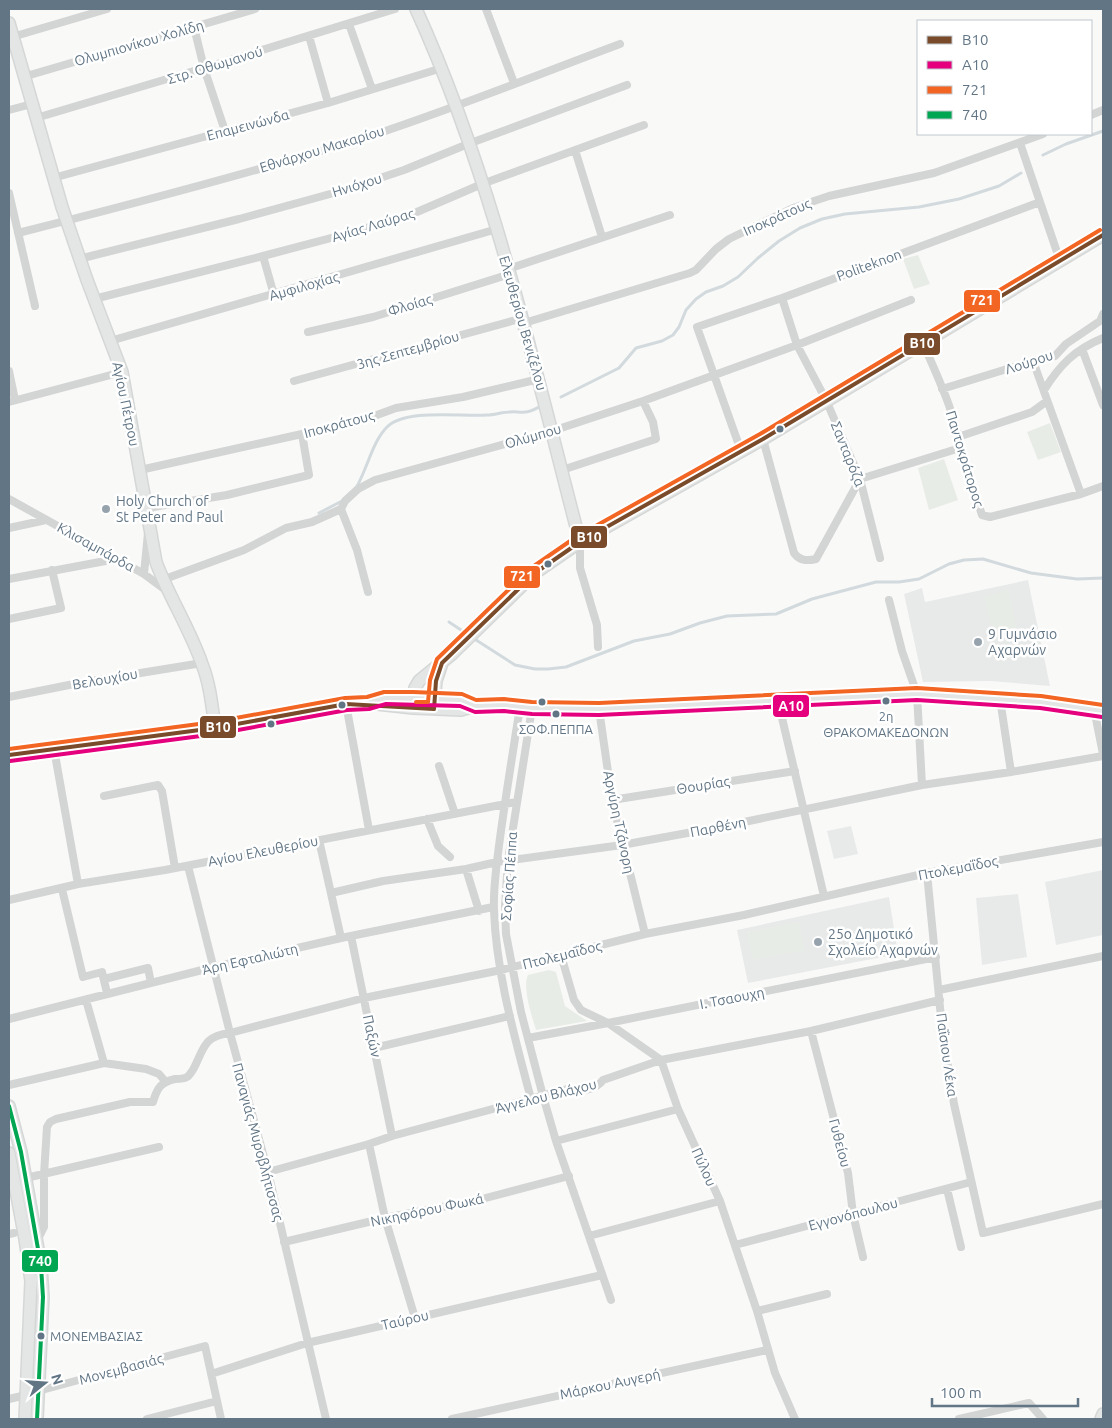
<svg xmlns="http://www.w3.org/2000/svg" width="1112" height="1428" viewBox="0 0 1112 1428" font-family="Ubuntu,sans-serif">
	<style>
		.built { fill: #e8eaea }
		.green { fill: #e8ece6 }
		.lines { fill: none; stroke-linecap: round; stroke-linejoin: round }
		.stream { stroke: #d2dade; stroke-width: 3 }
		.secondary-casing { stroke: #d5d7d7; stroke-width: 14 }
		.street { stroke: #d3d4d4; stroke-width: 8 }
		.secondary { stroke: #e4e5e5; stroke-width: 11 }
		.bus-1-casing { stroke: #fff; stroke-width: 8 }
		.bus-2-casing { stroke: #fff; stroke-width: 8 }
		.bus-3-casing { stroke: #fff; stroke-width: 8 }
		.bus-4-casing { stroke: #fff; stroke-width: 8 }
		.bus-1 { stroke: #7a4b2a; stroke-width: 4 }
		.bus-2 { stroke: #e5007d; stroke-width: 4 }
		.bus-3 { stroke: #f26522; stroke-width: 4 }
		.bus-4 { stroke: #00a651; stroke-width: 4 }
		.bus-dot { fill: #617585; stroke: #fff; stroke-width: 2 }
		.poi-dot { fill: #96a3ad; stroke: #fff; stroke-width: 2 }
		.labels { text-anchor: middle; stroke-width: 5; stroke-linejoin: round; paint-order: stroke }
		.bus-label { font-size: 13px; fill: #617585; stroke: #fff }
		.street-label { font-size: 14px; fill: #617585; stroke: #fff }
		.poi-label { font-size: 14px; fill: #617585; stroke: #fff; text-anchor: start }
		.line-badge { stroke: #fff; stroke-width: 2 }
		.badge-label { font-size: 14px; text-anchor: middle; font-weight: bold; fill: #fff }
	</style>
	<rect width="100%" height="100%" fill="#f9f9f8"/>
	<!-- built -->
	<path class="built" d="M1028 580 1050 686 990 681 923 682 904 594 922 588 925 602Z
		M851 826 858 854 834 859 827 831Z
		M1103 870V935L1056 945 1045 882Z
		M1018 894 1027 957 982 965 976 898Z
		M889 897 898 954 748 983 737 930Z"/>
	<!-- green -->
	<path class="green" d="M918 255 930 284 914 289 903 259Z
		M1050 423 1061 452 1038 460 1027 432Z
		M944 459 958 500 929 510 918 468Z
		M1008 589 1017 630 994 635 984 597Z
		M799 922 804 950 753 960 747 932Z
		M549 970 556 972 565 1006 587 1021 536 1030C532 1017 522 987 528 975Z"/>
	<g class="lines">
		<!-- stream -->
		<path class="stream" d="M1043 155 1066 144 1103 131
			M561 397 619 368 636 348 662 341 673 335 679 327 686 310 696 299 706 292 723 286 738 277 758 258 779 241 800 228 822 219 845 214 919 207 959 199 999 186 1021 173
			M356 488C367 470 372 442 387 427 406 408 462 417 487 415 495 415 502 412 510 412 515 411 520 413 525 412 531 412 537 408 543 405
			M319 513 342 501
			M449 622 467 634
			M473 638 515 665 535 669H548L566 667 634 641 670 634 700 623 727 616 776 614 812 599 876 582H899L919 579 949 564 964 560 983 559 1031 573 1077 579 1103 578"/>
		<!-- secondary casing -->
		<g class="secondary-casing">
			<path id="secondary" d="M416 9C493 178 533 362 580 542
				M9 23 62 207 87 280 122 372 156 562C169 597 190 629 202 664 210 684 212 706 215 728
				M368 703 413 708 461 710 475 706 504 705 532 708 599 709 917 694 1041 702 1103 711
				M434 705 436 681 442 663
				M413 708 415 688 419 681 452 654 535 573 580 542 763 439 1103 235
				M9 755 215 728 346 704 368 703 385 698H413L461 700 475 706
				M9 1106 21 1152 41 1266 43 1297 37 1419
				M9 1153 25 1239 31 1281 25 1419
				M1101 1419 1103 1414"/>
		</g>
		<!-- street -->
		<path class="street" d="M486 9 514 83
			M349 24 372 89
			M194 27 204 68 225 131
			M309 36 328 103
			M12 37 107 9
			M23 77 255 9
			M9 110 32 104
			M1091 115 1103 110
			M36 118 204 68 395 9
			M1020 143 1060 261
			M575 150 602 237
			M53 178 328 103 442 68
			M9 193 35 306
			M18 233C133 204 248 174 361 139 448 111 534 76 620 44
			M263 256 274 295
			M79 259 239 219 341 191 404 170 468 144 627 85
			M508 269 670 215
			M782 298 797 345 826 400 860 479 880 558
			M94 299 263 256 350 233 417 212 482 184 644 125
			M524 323 690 273 696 270 716 249 729 239 793 208 829 196 934 173 1043 134
			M308 332 373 317 510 274
			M110 341 497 229
			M923 343C937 376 955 412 960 448L982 515 990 517 1081 494 1103 486
			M1082 349 1103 405
			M1033 361 1081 494
			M9 371 15 400
			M294 381 523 318
			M942 389 1033 361 1055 356 1066 344 1100 321 1103 314
			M1044 390C1060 365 1074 350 1103 338
			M9 402 122 372
			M958 437 1032 412 1047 401
			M763 439 794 553C800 561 807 561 816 559L860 479 960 448
			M741 451 697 327 782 298 1040 202
			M140 470 302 434 366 419 396 408 463 397 539 379
			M562 470 656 439 653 422 643 401
			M9 499 144 574 167 591
			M341 509 357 550 368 592
			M147 512V508L227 495 309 475 302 434
			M9 528 46 520
			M580 542V568L597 625 598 647
			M144 574 148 533
			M9 579 116 559
			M162 580 244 550 286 528 312 522 341 509 345 501 358 489 375 480 552 431 643 401 797 345 911 300
			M889 600 902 651 917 694 922 785
			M9 619 61 608 52 570
			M9 697 79 683 202 663
			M1000 699 1011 772
			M778 701 824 896
			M346 704 369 830
			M520 707C513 751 506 794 500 838 497 862 493 886 494 910 496 973 515 1038 531 1099
			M532 708 508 860 505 906 506 934 521 1012 543 1096 556 1141 611 1300
			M599 709 612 800 645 934
			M1094 709 1103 754
			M54 749 78 884
			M439 766 455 814
			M104 796 158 785 162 791 175 868
			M612 800 795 771
			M427 819 438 846 450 857
			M319 840 341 938
			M188 866 230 1033 268 1172 326 1419
			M466 869 479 911
			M927 873 942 1028 954 1104 983 1233 1103 1204
			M62 889 83 977 102 972 107 993
			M331 893 383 881 466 869 497 862 622 845 720 827 922 785 1011 772 1103 756
			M9 900 78 884 165 870 516 802
			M351 936 392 1136
			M561 955 574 1000 581 1010 608 1023 661 1060 678 1109 720 1201 757 1311 775 1373 795 1419
			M104 979 148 968 151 983
			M939 990 1103 956
			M86 1000 104 1063
			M9 1019 214 967 341 938 493 907
			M811 1031 848 1173 853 1214 863 1257
			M528 1038 608 1023 936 957
			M374 1048 510 1016
			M9 1085 104 1063 146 1069 159 1074 165 1081
			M556 1141 678 1109
			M369 1144 385 1218 415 1318
			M268 1172 369 1144 392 1136 567 1089C577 1094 597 1089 603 1080L661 1060 811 1031 940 1000
			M26 1178 159 1147
			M947 1189 961 1247
			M9 1234 14 1233
			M589 1236 720 1201
			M33 1237 40 1235 44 1227V1174L47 1127 50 1122 56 1119 130 1102H153C157 1088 161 1082 175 1079 179 1079 184 1079 187 1077 190 1075 192 1071 194 1068 204 1048 204 1036 230 1033L364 998 501 970 645 934 744 915 927 873 1103 842
			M284 1242 385 1218 478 1200 569 1176
			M735 1245 971 1182
			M757 1311 827 1294
			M211 1374 307 1343 602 1275
			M38 1391 205 1346 221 1419
			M9 1399 26 1395
			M147 1419 217 1401
			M452 1419 767 1350
			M959 1419 1029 1403 1043 1419"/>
		<!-- secondary -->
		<use href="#secondary" class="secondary"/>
		<!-- bus-1 casing -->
		<g class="bus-1-casing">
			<path id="bus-1" d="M9 755 215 728 346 704 434 709 436 681 442 663 535 573 580 542 763 439 1103 235"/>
		</g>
		<!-- bus-2 casing -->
		<g class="bus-2-casing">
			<path id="bus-2" d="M10 761 216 734 347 710 369 709 386 704 460 706 475 712 504 711 532 714 599 715 917 700 1040 708 1102 717"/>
		</g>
		<!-- bus-3 casing -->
		<g class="bus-3-casing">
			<path id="bus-3" d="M416 702H428L430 680 437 659 531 568 576 537 760 434 1100 230
				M9 749 214 722 345 698 367 697 384 692H413L462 694 476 700 504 699 532 702 599 703 917 688 1041 696 1103 705"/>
		</g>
		<!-- bus-4 casing -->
		<g class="bus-4-casing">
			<path id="bus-4" d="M9 1106 21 1152 41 1266 43 1297 37 1419"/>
		</g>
		<!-- bus-1 -->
		<use href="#bus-1" class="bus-1"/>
		<!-- bus-2 -->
		<use href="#bus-2" class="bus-2"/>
		<!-- bus-3 -->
		<use href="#bus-3" class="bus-3"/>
		<!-- bus-4 -->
		<use href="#bus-4" class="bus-4"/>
	</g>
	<!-- markers -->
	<g class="bus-dot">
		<circle cx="780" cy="429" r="4.5"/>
		<circle cx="548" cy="564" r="4.5"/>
		<circle cx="886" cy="701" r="4.5"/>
		<circle cx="542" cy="702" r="4.5"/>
		<circle cx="342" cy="705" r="4.5"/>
		<circle cx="556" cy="714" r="4.5"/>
		<circle cx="271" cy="724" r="4.5"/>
		<circle cx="41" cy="1336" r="4.5"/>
	</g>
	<g class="poi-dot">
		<circle cx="106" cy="509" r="5"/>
		<circle cx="978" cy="642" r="5"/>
		<circle cx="818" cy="942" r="5"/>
	</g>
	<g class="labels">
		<!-- bus labels -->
		<g class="bus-label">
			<text x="886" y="721">2η<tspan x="886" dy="16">ΘΡΑΚΟΜΑΚΕΔΟΝΩΝ</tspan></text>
			<text x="556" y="734">ΣΟΦ.ΠΕΠΠΑ</text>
			<text x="50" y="1341" text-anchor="start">ΜΟΝΕΜΒΑΣΙΑΣ</text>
		</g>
		<!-- street labels -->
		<g class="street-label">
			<text transform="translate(139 43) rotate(-16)" y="5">Ολυμπιονίκου Χολίδη</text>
			<text transform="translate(215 65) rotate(-17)" y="5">Στρ. Οθωμανού</text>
			<text transform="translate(248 125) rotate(-15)" y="5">Επαμεινώνδα</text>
			<text transform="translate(322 149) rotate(-17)" y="5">Εθνάρχου Μακαρίου</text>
			<text transform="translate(357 185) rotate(-17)" y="5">Ηνιόχου</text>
			<text transform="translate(777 217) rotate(-24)" y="5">Ιποκράτους</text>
			<text transform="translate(373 225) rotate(-17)" y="5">Αγίας Λαύρας</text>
			<text transform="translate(869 265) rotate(-20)" y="5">Politeknon</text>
			<text transform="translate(304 286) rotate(-16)" y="5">Αμφιλοχίας</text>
			<text transform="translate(410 305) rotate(-17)" y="5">Φλοίας</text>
			<text transform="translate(523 323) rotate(74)" y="5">Ελευθερίου Βενιζέλου</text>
			<text transform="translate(408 350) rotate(-16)" y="5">3ης Σεπτεμβρίου</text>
			<text transform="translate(1029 362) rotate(-18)" y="5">Λούρου</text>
			<text transform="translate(126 404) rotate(78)" y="5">Αγίου Πέτρου</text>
			<text transform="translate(339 424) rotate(-15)" y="5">Ιποκράτους</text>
			<text transform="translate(533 436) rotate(-16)" y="5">Ολύμπου</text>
			<text transform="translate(848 454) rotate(68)" y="5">Σανταρόζα</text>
			<text transform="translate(965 459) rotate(73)" y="5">Παντοκράτορος</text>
			<text transform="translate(96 547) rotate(29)" y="5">Κλισαμπάρδα</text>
			<text transform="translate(105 679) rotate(-10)" y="5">Βελουχίου</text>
			<text transform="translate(703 785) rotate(-9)" y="5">Θουρίας</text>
			<text transform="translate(619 822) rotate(78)" y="5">Αργύρη Τζάνορη</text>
			<text transform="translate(718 827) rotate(-11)" y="5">Παρθένη</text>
			<text transform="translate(263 851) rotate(-11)" y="5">Αγίου Ελευθερίου</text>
			<text transform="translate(958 868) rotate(-11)" y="5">Πτολεμαΐδος</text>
			<text transform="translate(509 876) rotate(-86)" y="5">Σοφίας Πέππα</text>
			<text transform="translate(562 955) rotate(-14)" y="5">Πτολεμαΐδος</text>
			<text transform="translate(250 959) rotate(-13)" y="5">Άρη Εφταλιώτη</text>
			<text transform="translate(732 998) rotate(-11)" y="5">Ι. Τσαουχη</text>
			<text transform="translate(372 1036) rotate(78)" y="5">Παξών</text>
			<text transform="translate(947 1055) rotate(82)" y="5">Παΐσιου Λέκα</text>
			<text transform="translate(546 1096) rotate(-14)" y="5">Άγγελου Βλάχου</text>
			<text transform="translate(258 1142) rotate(75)" y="5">Παναγιάς Μυροβλήτισσας</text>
			<text transform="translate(840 1143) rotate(75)" y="5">Γυθείου</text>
			<text transform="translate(704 1167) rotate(66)" y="5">Πύλου</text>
			<text transform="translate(427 1210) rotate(-12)" y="5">Νικηφόρου Φωκά</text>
			<text transform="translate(853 1214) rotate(-15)" y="5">Εγγονόπουλου</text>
			<text transform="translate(405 1320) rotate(-13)" y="5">Ταύρου</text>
			<text transform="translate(121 1369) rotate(-15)" y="5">Μονεμβασιάς</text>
			<text transform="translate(610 1384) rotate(-12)" y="5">Μάρκου Αυγερή</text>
		</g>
		<!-- poi labels -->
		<g class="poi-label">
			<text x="116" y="506">Holy Church of<tspan x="116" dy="16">St Peter and Paul</tspan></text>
			<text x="988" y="639">9 Γυμνάσιο<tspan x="988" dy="16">Αχαρνών</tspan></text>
			<text x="828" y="939">25ο Δημοτικό<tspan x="828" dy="16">Σχολείο Αχαρνών</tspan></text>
		</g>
	</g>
	<g class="line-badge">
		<rect x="963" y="289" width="38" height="24" rx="5" fill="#f26522"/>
		<rect x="903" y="332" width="38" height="24" rx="5" fill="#7a4b2a"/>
		<rect x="570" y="525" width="38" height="24" rx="5" fill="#7a4b2a"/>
		<rect x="503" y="565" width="38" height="24" rx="5" fill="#f26522"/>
		<rect x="772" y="694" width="38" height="24" rx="5" fill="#e5007d"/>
		<rect x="199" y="715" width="38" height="24" rx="5" fill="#7a4b2a"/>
		<rect x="21" y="1249" width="38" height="24" rx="5" fill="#00a651"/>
	</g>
	<g class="badge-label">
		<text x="982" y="305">721</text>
		<text x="922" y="348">Β10</text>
		<text x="589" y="542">Β10</text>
		<text x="522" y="581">721</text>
		<text x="791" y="711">Α10</text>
		<text x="218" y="732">Β10</text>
		<text x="40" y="1266">740</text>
	</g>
	<!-- border -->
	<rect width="1112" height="1428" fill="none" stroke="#617585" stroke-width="20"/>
	<!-- legend -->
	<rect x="917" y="20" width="175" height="115" fill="#ffffff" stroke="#c0c8ce"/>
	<rect x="927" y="36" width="25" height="8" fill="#7a4b2a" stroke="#c0c8ce"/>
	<text x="962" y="45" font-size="15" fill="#617585">Β10</text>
	<rect x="927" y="61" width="25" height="8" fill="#e5007d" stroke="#c0c8ce"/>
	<text x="962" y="70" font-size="15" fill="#617585">Α10</text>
	<rect x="927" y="86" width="25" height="8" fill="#f26522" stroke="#c0c8ce"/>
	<text x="962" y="95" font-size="15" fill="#617585">721</text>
	<rect x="927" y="111" width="25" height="8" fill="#00a651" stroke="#c0c8ce"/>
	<text x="962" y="120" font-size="15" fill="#617585">740</text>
	<!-- north arrow -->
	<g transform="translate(45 1383) rotate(73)" stroke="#ffffff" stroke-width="4" paint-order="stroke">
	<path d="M0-4L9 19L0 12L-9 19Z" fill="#617585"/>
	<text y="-8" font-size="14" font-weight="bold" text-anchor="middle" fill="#617585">N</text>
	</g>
	<!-- scale -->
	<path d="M932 1398v8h146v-8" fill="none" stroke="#617585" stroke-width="2.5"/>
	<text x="940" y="1398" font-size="15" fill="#617585" stroke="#ffffff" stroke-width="4" paint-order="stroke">100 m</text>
</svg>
